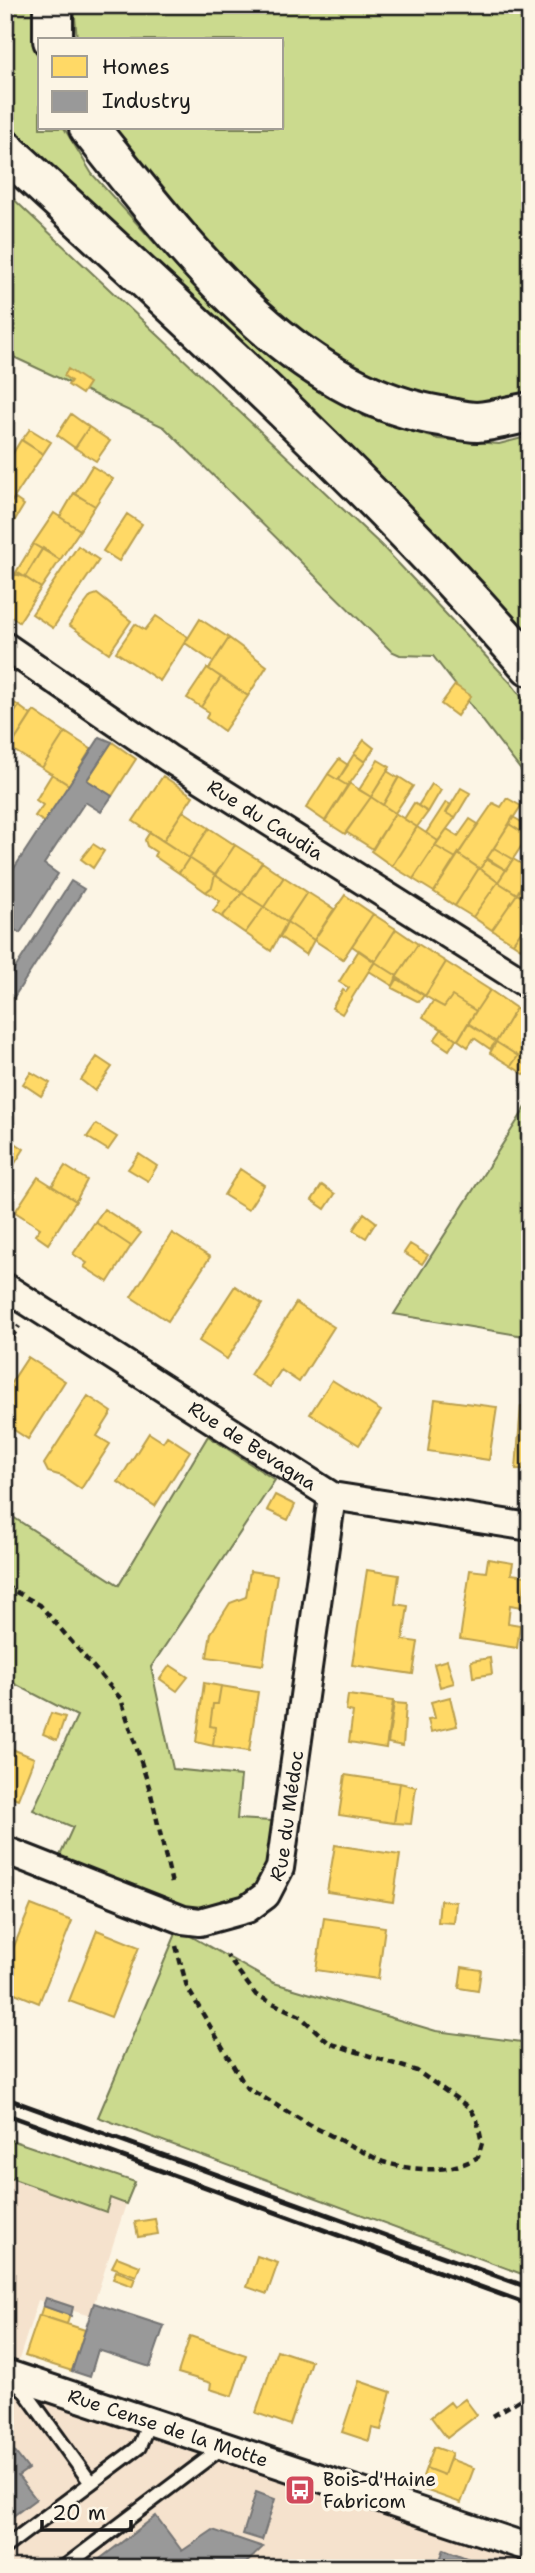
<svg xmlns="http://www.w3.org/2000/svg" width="535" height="2573" viewBox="0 0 535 2573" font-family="'Shantell Sans',sans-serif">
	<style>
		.built { fill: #f5e2cd }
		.green { fill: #cbda8e; stroke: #747b55; stroke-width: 2 }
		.homes { fill: #ffd966; stroke: #bba050; stroke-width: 2 }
		.industry { fill: #999; stroke: #747474; stroke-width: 2 }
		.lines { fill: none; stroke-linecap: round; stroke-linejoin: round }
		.service-casing { stroke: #1c1c1c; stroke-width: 18 }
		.minor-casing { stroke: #1c1c1c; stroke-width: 32 }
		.motorway-casing { stroke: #1c1c1c; stroke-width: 44 }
		.path { stroke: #1c1c1c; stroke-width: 4.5; stroke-dasharray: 7 5; stroke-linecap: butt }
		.service { stroke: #fcf5e5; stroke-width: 12 }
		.minor { stroke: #fcf5e5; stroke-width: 26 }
		.motorway { stroke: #fcf5e5; stroke-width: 38 }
		.rail { stroke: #1c1c1c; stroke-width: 5 }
		.labels { text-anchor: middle; stroke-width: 7; stroke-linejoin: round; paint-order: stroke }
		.street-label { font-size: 19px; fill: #1c1c1c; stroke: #fcf5e5 }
		.poi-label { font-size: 19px; fill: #1c1c1c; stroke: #fcf5e5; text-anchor: start }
	</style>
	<rect width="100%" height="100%" fill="#fcf5e5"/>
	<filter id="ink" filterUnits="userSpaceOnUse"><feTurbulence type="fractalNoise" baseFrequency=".0143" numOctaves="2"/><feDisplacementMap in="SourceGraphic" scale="14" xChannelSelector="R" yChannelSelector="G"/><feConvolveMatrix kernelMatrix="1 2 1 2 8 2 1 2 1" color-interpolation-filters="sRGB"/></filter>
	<g filter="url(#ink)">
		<!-- built -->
		<path class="built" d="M5 2176 105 2212 110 2198 126 2204 90 2316 38 2300 14 2375 530 2548V2568H5Z"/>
		<!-- green -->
		<path class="green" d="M5 5H34L35 41 40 58V128H64L92 174 180 271 279 360 363 416 438 439 499 444 530 436V639L279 390 5 131Z
			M74 5H530V396C516 399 502 404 488 405 371 408 282 319 207 241 172 204 138 170 110 128H282V40H77Z
			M5 191 381 545 510 682 530 708V782L433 656 400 655 391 651 164 427 5 353Z
			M530 1101V1337L394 1314Z
			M208 1436 275 1480 151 1667 173 1769 241 1776 237 1819 287 1822 280 1868 216 1920 54 1869 73 1827 33 1810 77 1716 5 1679V1512L119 1585Z
			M178 1929 274 1983 436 2031 530 2043V2277L98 2117Z
			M5 2138 135 2182 126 2204 110 2198 106 2212 5 2176Z"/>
		<!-- homes -->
		<path class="homes" d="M68 369 89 383 82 394 68 385 71 381 64 376Z
			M71 414 89 427 75 448 57 435Z
			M89 427 110 441 96 461 75 448Z
			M30 429 51 442 43 454 22 440Z
			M21 440 43 454 6 510 5 466Z
			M92 466 113 479 95 506 75 494Z
			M74 493 95 506 80 530 60 517Z
			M14 498 24 505 12 525 5 521V512Z
			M54 513 80 530 60 560 33 544Z
			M127 514 142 524 119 561 103 551Z
			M33 544 42 549 25 577 15 574Z
			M78 546 99 560 53 628 32 614Z
			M43 548 60 560 41 588 25 577Z
			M6 563 15 574 5 589V564Z
			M17 572 41 588 19 622 5 612V589Z
			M97 594 131 621 109 653 69 625 91 596Z
			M156 616 188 637 160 681 116 652 135 624 145 630Z
			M200 619 229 638 213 662 185 643Z
			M229 638 267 666 248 696 209 669Z
			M207 668 221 677 201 707 187 698Z
			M221 677 248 696 224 731 206 718 209 712 201 707Z
			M455 685 471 696 457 716 441 704Z
			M5 697 19 706 5 727Z
			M19 706 31 715 10 748 5 744V727Z
			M34 711 65 732 42 768 10 748Z
			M65 732 91 749 69 785 42 768Z
			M364 740 374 748 365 762 354 754Z
			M112 742 136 759 112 796 87 780Z
			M354 754 365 762 348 786 338 780Z
			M339 759 348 765 338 780 328 774Z
			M378 760 390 767 371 797 359 790Z
			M387 771 398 778 383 805 371 797Z
			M52 774 69 785 44 822 35 816 43 805 36 800Z
			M328 774 348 786 325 821 306 808Z
			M163 776 193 796 163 841 133 821Z
			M399 777 413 786 395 813 383 805Z
			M349 783 371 797 345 834 325 821Z
			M432 784 441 790 428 812 418 806Z
			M461 788 470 793 455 818 446 813Z
			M371 797 395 813 373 849 346 832Z
			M507 798 521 806 480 869 458 854 493 803 501 807Z
			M446 802 451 805 446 813 455 818 438 841 426 833Z
			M414 803 428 812 417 827 404 819Z
			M183 811 209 828 189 858 163 841Z
			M395 813 417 827 392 866 371 851Z
			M513 817 530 827 528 836 509 824Z
			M470 819 478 824 456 858 435 846 447 829 458 836Z
			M509 824 528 836 513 859 494 848Z
			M417 827 438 841 413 879 392 866Z
			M209 828 235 845 215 875 189 858Z
			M150 832 189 858 179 873 154 856 156 852 147 846 145 840Z
			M93 844 104 851 93 868 81 859Z
			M235 845 262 862 242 893 215 875Z
			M435 846 456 858 434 892 413 879Z
			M494 848 513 859 506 870 487 858Z
			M458 854 479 868 455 906 434 892Z
			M189 858 215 875 212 887 206 892 179 873Z
			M486 859 506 870 498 882 480 869Z
			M513 859 530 869 517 894 498 882Z
			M262 862 284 877 264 907 242 893Z
			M479 868 498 882 473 917 455 906Z
			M530 873V898L528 901 517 894Z
			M215 875 242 893 222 917 213 911 220 901 206 892 212 887Z
			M284 877 307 892 287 922 264 907Z
			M498 882 517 894 492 930 473 917Z
			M307 892 334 909 314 940 287 922Z
			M242 893 264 907 245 933 222 917Z
			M517 894 530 902V918L513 943 492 930Z
			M345 895 373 914 343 959 314 940Z
			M264 907 287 922 271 951 245 933Z
			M373 914 396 929 375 962 352 946Z
			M530 918V954L513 943Z
			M287 922 314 940 306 955 280 937Z
			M396 929 418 944 397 976 375 962Z
			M418 944 446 962 425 996 396 978Z
			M359 950 375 961 342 1014 332 1008 343 990 346 992 349 988 339 982Z
			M375 962 397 976 393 986 369 971Z
			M446 962 490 990 476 1011 452 996 444 1007 425 996Z
			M398 978 424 995 419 1002 392 988Z
			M490 990 516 1008 496 1042 468 1023Z
			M452 996 476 1011 458 1040 423 1017 433 1001 444 1007Z
			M516 1008 530 1016V1078L511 1066 518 1056 496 1042Z
			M468 1023 496 1042 490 1049 474 1038 468 1047 458 1040Z
			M442 1029 456 1039 449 1050 434 1040Z
			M496 1042 518 1056 511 1066 490 1053Z
			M97 1057 112 1067 95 1091 81 1080Z
			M31 1072 50 1083 41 1096 23 1084Z
			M96 1124 117 1137 108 1150 87 1137Z
			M5 1136 24 1149 5 1179Z
			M139 1154 157 1166 148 1181 128 1169Z
			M65 1166 87 1180 76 1201 52 1186Z
			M240 1169 264 1185 248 1210 224 1195Z
			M38 1177 76 1201 48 1244 35 1235 40 1228 15 1212Z
			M322 1185 335 1194 325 1209 312 1200Z
			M104 1209 141 1233 131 1246 95 1222Z
			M364 1213 376 1222 366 1238 353 1230Z
			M95 1222 131 1246 108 1282 84 1267 87 1263 73 1254Z
			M172 1233 210 1257 168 1321 131 1297Z
			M410 1244 428 1255 422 1264 404 1253Z
			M235 1286 262 1304 227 1359 199 1341Z
			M296 1303 334 1327 299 1382 281 1370 270 1387 250 1375Z
			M28 1357 65 1381 28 1439 5 1424V1392Z
			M332 1380 381 1411 359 1445 310 1414Z
			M88 1396 112 1412 97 1436 110 1444 81 1489 62 1476 48 1472 44 1464Z
			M435 1399 497 1407 489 1460 428 1451Z
			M521 1406 530 1407V1470L516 1469Z
			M149 1433 163 1442 167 1436 190 1451 155 1506 118 1482Z
			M275 1495 295 1505 288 1520 267 1510Z
			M488 1559 513 1563 511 1574 526 1576 522 1607 510 1605 508 1623 520 1625 517 1648 460 1639 470 1570 486 1572Z
			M367 1570 399 1575 395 1604 408 1606 403 1640 418 1642 413 1674 352 1665Z
			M250 1571 277 1575 263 1665 207 1657 211 1633 230 1603 246 1597Z
			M490 1658 492 1674 473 1677 471 1661Z
			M447 1660 454 1683 440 1687 434 1664Z
			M170 1665 188 1677 177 1691 160 1679Z
			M204 1683 221 1686 218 1704H213L210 1726 215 1727 213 1746 196 1742Z
			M221 1686 258 1692 249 1751 213 1746 215 1727 210 1726 213 1704H218Z
			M348 1695 393 1701 386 1748 349 1742 353 1712 346 1710Z
			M450 1697 457 1726 431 1732 428 1719 435 1718 431 1702Z
			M394 1703 406 1704 403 1746 388 1743Z
			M51 1713 65 1717 57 1740 43 1734Z
			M5 1746 34 1758 18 1799 5 1794Z
			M345 1775 400 1783 394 1823 339 1815Z
			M400 1783 416 1787 411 1824 394 1823Z
			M335 1845 400 1855 393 1902 327 1892Z
			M440 1900 456 1902 454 1923 438 1922Z
			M31 1905 72 1921 39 2003 5 1989V1968Z
			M528 1908H530V1954L520 1952Z
			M324 1918 385 1927 378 1979 316 1970Z
			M97 1930 139 1947 111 2017 69 2001Z
			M462 1967 481 1970 478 1991 459 1988Z
			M155 2219 158 2234 138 2237 135 2222Z
			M257 2256 278 2263 267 2294 247 2287Z
			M117 2257 140 2266 136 2276 112 2267Z
			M116 2271 135 2278 132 2286 113 2279Z
			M43 2306 70 2315 67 2324 40 2315Z
			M39 2315 85 2330 72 2371 25 2356Z
			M190 2336 246 2355 232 2396 210 2389 211 2383 178 2373Z
			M277 2350 311 2361 290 2425 256 2413Z
			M359 2381 391 2392 381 2430 372 2428 369 2441 342 2432Z
			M465 2399 477 2415 447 2438 431 2417 450 2402 454 2407Z
			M434 2447 452 2453 444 2475 426 2468Z
			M450 2459 474 2468 461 2503 419 2488 426 2468 444 2475Z"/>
		<!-- industry -->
		<path class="industry" d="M100 737 112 742 87 780 112 796 101 812 85 802 44 864 58 874 20 933 5 924V882Z
			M71 881 84 889 14 997 5 992V984Z
			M46 2298 73 2307 71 2316 43 2306Z
			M94 2303 164 2326 150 2367 98 2350 90 2377 72 2371Z
			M5 2439 28 2469 18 2476 36 2499 5 2522Z
			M256 2492 275 2499 262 2540 243 2534Z
			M156 2516 182 2551 213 2530 263 2547 241 2568H88Z
			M444 2549 469 2559 466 2568H437Z"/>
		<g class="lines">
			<!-- service casing -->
			<g class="service-casing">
				<path id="service" d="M18 2382 91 2483
					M5 2547 139 2447 149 2422
					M63 2568 223 2447"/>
			</g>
			<!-- minor casing -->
			<g class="minor-casing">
				<g id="minor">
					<path id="s1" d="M5 646 168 758 530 986"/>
					<path id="s2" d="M5 1287 332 1496 530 1527"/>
					<path id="s3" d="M5 1850 183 1920 200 1922 247 1909 266 1895 280 1868 332 1496"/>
					<path id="s4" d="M5 2373 530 2548"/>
				</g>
			</g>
			<!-- motorway casing -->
			<g class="motorway-casing">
				<path id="motorway" d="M53 40V5
					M89 128C179 240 289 392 440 416 452 418 465 422 477 422 494 421 513 415 530 412
					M5 150C186 316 369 481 530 666"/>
			</g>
			<!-- path -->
			<path class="path" d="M5 1348 19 1326
				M5 1586 40 1605 121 1699 150 1790 173 1888
				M176 1946 187 1987 246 2087 308 2124 383 2162C413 2171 450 2174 478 2157L482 2143 477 2120 470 2108 417 2071 329 2043 300 2016 256 1995 227 1956
				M493 2416 530 2393"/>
			<!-- service -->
			<use href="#service" class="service"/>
			<!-- minor -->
			<use href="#minor" class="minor"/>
			<!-- motorway -->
			<use href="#motorway" class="motorway"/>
			<!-- rail -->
			<path class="rail" d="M5 2098 530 2288
				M5 2114 530 2305"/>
		</g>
	</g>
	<!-- icons -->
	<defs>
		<g id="bus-square" transform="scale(1.575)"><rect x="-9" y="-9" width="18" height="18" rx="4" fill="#d1495b" stroke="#fcf5e5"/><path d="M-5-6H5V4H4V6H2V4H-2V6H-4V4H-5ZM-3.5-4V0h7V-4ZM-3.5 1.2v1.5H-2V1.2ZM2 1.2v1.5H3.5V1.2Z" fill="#fff"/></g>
	</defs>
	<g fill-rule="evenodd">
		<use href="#bus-square" x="300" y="2490"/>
	</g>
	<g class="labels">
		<!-- street labels -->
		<g class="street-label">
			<text dy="7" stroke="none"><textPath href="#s1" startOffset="313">Rue du Caudia</textPath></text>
			<text dy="7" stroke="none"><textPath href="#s2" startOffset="294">Rue de Bevagna</textPath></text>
			<text dy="7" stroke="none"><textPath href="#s3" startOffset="364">Rue du Médoc</textPath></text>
			<text dy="7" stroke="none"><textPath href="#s4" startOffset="172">Rue Cense de la Motte</textPath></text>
		</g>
		<!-- poi labels -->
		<g class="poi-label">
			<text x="323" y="2486">Bois-d'Haine<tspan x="323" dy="22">Fabricom</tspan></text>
		</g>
	</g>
	<!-- margin -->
	<rect width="535" height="2573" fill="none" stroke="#fcf5e5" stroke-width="28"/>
	<rect x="14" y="14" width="507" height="2545" fill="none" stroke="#1c1c1c" stroke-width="2.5" filter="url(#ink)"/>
	<!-- legend -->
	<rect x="38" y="38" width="245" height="91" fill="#fcf5e5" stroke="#a29e95" stroke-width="2"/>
	<rect x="52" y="56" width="35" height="21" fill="#ffd966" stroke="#a29e95" stroke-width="2"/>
	<text x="102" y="74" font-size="21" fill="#1c1c1c">Homes</text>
	<rect x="52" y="91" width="35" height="21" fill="#999999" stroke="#a29e95" stroke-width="2"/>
	<text x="102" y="108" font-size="21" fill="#1c1c1c">Industry</text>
	<!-- scale -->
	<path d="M42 2520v10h89v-10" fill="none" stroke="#1c1c1c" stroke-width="3.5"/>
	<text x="52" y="2520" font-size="21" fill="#1c1c1c" stroke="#fcf5e5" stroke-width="5" paint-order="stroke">20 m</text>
</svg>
